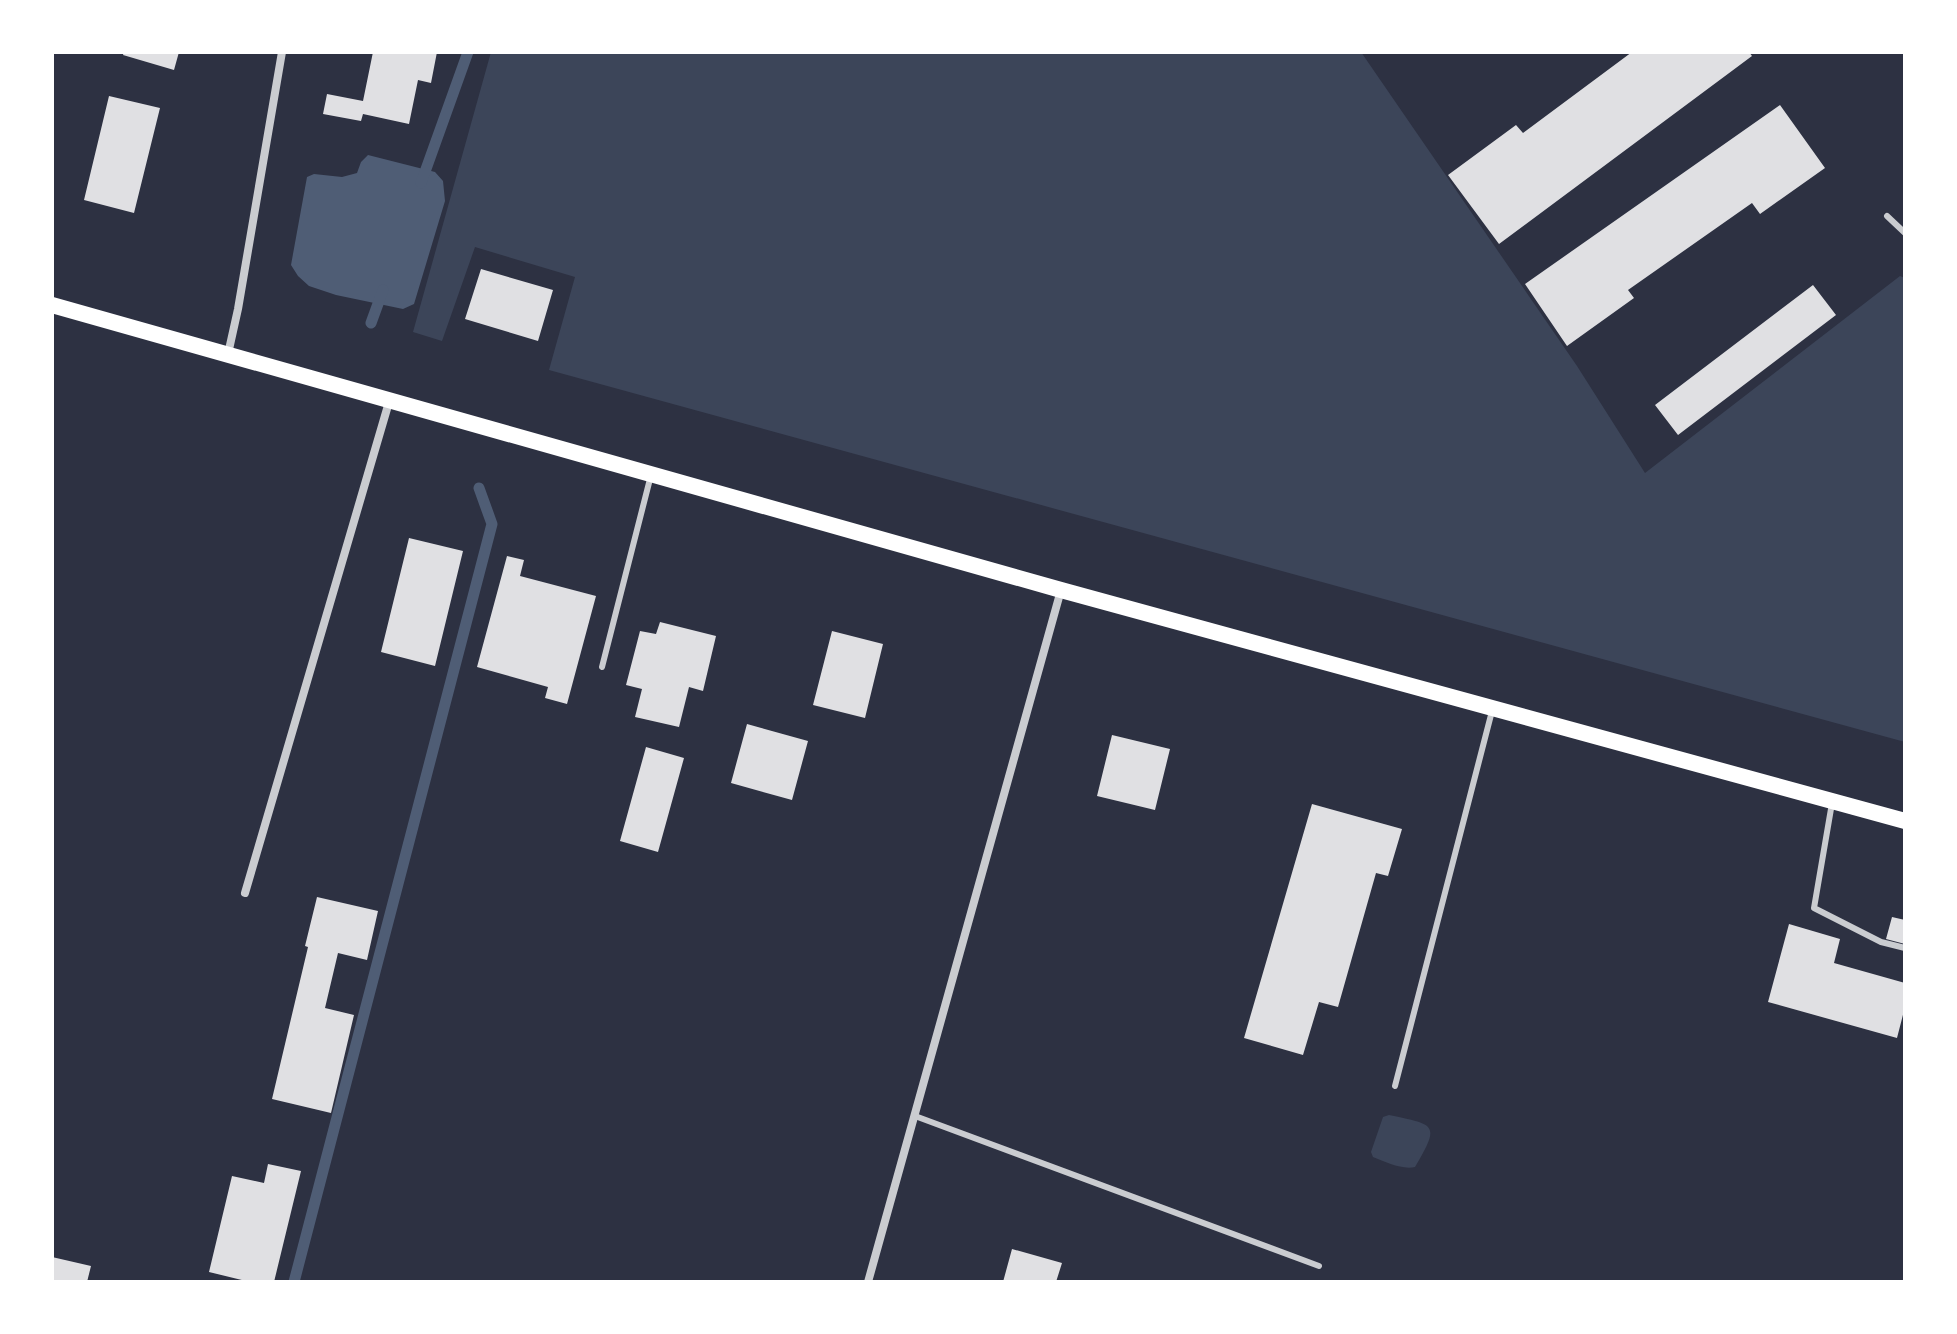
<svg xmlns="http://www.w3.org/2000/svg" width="1957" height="1334" viewBox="0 0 1957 1334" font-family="Raleway,sans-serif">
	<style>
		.green { fill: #3c4559 }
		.water { fill: #4f5d75 }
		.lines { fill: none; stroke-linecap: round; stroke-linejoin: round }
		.stream { stroke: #4f5d75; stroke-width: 11 }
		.building { fill: #e0e0e3 }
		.service { stroke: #caccd0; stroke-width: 6 }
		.minor { stroke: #caccd0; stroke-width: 8 }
		.secondary { stroke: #fff; stroke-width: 16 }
	</style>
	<rect width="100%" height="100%" fill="#2d3142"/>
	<!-- green -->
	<path class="green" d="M491 52H1361L1577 366 1645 473 1900 276 1905 278V742L549 370 575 277 475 247 442 341 413 332Z
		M1389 1115C1435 1125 1441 1123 1415 1167 1402 1170 1386 1162 1373 1157L1371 1152 1383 1117Z"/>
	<!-- water -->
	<path class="water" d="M368 155 435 172 443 181 445 201 414 304 403 309 336 295 309 286 298 276 291 265 307 177 314 174 342 177 357 173 361 162Z"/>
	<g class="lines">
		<!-- stream -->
		<path class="stream" d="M421 183 468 52
			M371 323 383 290
			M294 1282 492 524 479 488"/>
	</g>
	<!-- building -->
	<path class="building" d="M124 52H179L174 70 123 55Z
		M373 52H437L431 83 418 80 409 124 363 114 361 121 323 114 327 94 363 101Z
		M1632 52H1749L1752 56 1499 244 1448 175 1516 125 1523 133Z
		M109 96 160 108 134 213 84 200Z
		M1780 105 1825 168 1760 214 1752 203 1628 290 1634 298 1567 346 1525 284Z
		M481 269 553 290 538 341 465 319Z
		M1813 285 1836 315 1678 435 1655 405Z
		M409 538 463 551 435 666 381 652Z
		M507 556 524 560 520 576 596 596 567 704 545 698 548 687 477 667Z
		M660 622 716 636 703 691 689 687 679 727 635 717 642 689 626 685 640 631 656 634Z
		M832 631 883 644 865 718 813 705Z
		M747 724 808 741 792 800 731 783Z
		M1112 735 1170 749 1155 810 1097 796Z
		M646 747 684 758 658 852 620 841Z
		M1312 804 1402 829 1388 876 1376 873 1338 1007 1319 1002 1303 1055 1244 1038Z
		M317 897 378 911 367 960 338 953 325 1008 354 1015 331 1113 272 1099 308 947 305 946Z
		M1892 917 1905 920V944L1886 939Z
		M1789 924 1840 939 1834 963 1905 983V1007L1897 1038 1768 1002Z
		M268 1164 301 1171 274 1282H250L209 1272 232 1176 264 1183Z
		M1012 1249 1062 1263 1056 1282H1003Z
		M52 1257 91 1266 87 1282H52Z"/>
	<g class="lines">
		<!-- service -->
		<path class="service" d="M1887 216 1905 233
			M602 667 651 475
			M1832 803 1814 908 1881 942 1905 948
			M1395 1086 1492 711
			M915 1116 1319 1266"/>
		<!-- minor -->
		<path class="minor" d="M228 354 238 309 282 52
			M245 893 389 402
			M868 1282 1061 590"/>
		<!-- secondary -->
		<path class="secondary" d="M52 305 1061 590 1905 821"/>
	</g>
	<!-- border -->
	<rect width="1957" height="1334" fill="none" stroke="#ffffff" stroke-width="108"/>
</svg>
